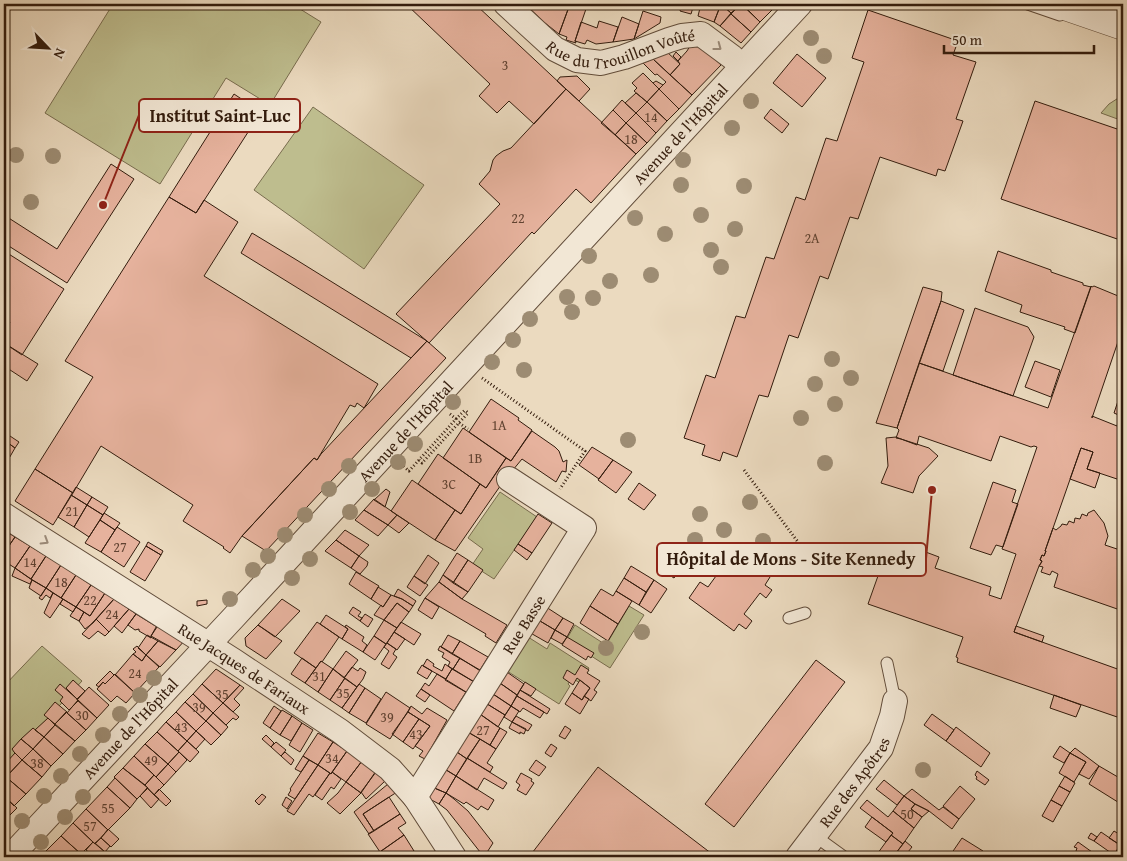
<svg xmlns="http://www.w3.org/2000/svg" width="1127" height="861" viewBox="0 0 1127 861" font-family="'Gentium Book Plus',serif">
	<style>
		.green { fill: #bebd8e; stroke: #786c4e }
		.building { fill: #e6b29d; stroke: #331c0d }
		.lines { fill: none; stroke-linecap: round; stroke-linejoin: round }
		.service-casing { stroke: #614c3a; stroke-width: 13 }
		.minor-casing { stroke: #614c3a; stroke-width: 26 }
		.tertiary-casing { stroke: #614c3a; stroke-width: 29 }
		.path { stroke: #331c0d; stroke-width: 3; stroke-dasharray: 1 2.5; stroke-linecap: butt }
		.service { stroke: #f2e7d5; stroke-width: 11 }
		.minor { stroke: #f2e7d5; stroke-width: 24 }
		.tertiary { stroke: #f2e7d5; stroke-width: 28 }
		.tree { fill: #9d8c73 }
		.oneway { stroke: #9c8c7b }
		.labels { text-anchor: middle; stroke-width: 4.5; stroke-linejoin: round; paint-order: stroke }
		.number-label { font-size: 14px; fill: #604231 }
		.street-label { font-size: 16px; fill: #331c0d; stroke: #f2e7d5 }
		.leader { fill: none; stroke: #8f2418; stroke-width: 2 }
		.callout-dot { fill: #8f2418; stroke: #f2e7d5; stroke-width: 2 }
		.callout { fill: #f2e7d5; stroke: #8f2418; stroke-width: 2 }
		.callout-label { font-size: 18px; text-anchor: middle; font-weight: bold; fill: #331c0d }
	</style>
	<rect width="100%" height="100%" fill="#ebdabf"/>
	<filter id="stains"><feTurbulence type="fractalNoise" baseFrequency=".004" numOctaves="4"/><feColorMatrix values="0 0 0 0 .2 0 0 0 0 .09 0 0 0 0 .02 0 0 0 .5 -.17"/></filter>
	<radialGradient id="worn" r=".72"><stop offset=".6" stop-color="#630" stop-opacity="0"/><stop offset="1" stop-color="#630" stop-opacity=".3"/></radialGradient>
	<!-- green -->
	<path class="green" d="M113 4H292L321 22 270 105 226 78 160 184 45 113Z
		M1123 95V121L1101 113 1109 104Z
		M313 107 424 185 364 269 254 190Z
		M500 492 537 517 494 579 472 565 483 549 468 538Z
		M629 606 644 615 610 668 566 640 575 625 606 645Z
		M528 637 547 649 550 643 589 668 580 683 572 678 568 684 570 686 559 704 507 671Z
		M42 646 82 681 4 766V686Z"/>
	<!-- building -->
	<path class="building" d="M4 4H14L4 19Z
		M406 4H475L566 89 534 124 509 101 497 113 479 96 490 84Z
		M526 4H570L559 34 545 23 526 5Z
		M570 4H579L587 6 575 41 576 43 566 40 567 37 559 34Z
		M682 4H694L691 14 680 11Z
		M701 4H721L714 22 698 16Z
		M721 4 731 13 720 26 714 22Z
		M727 4H741L731 13 724 7Z
		M741 4 760 22 751 32 731 14Z
		M742 4H766L772 10 760 22Z
		M766 4H778L772 10Z
		M868 10 958 41 953 55 976 62 956 119 963 121 945 171 938 169 936 176 880 157 858 219 850 217 828 279 820 276 798 338 789 335 768 397 759 395 737 457 723 452 720 461 702 455 705 445 684 438 706 375 715 378 736 316 745 318 766 257 774 259 796 197 805 200 826 138 837 141 864 62 852 58Z
		M643 11 661 17 660 23 634 39Z
		M731 14 751 32 741 43 720 26Z
		M622 17 639 24 634 39 613 42Z
		M599 21 618 27 613 42 596 44 587 40 585 44 575 41 581 22 597 28Z
		M690 46H701L721 65 692 95 670 75 680 64 678 61 687 51Z
		M667 52 680 64 670 75 653 59Z
		M676 52 681 57 678 61 673 56Z
		M797 54 826 78 802 107 773 83Z
		M653 59 692 95 679 109 659 89 666 82 657 74 655 75 643 63Z
		M643 73 659 89 647 102 634 91 637 88 632 83Z
		M577 76 590 89 579 101 557 81 560 77Z
		M656 81 663 85 659 89 653 83Z
		M566 89 636 154 591 203 576 189 534 234 532 232 429 343 396 314 500 204 479 184 490 171 493 160 496 156 503 151 511 148Z
		M659 89 679 109 667 121 647 102Z
		M636 93 647 102 636 113 625 103Z
		M234 94 261 112 196 213 169 197Z
		M622 100 636 113 626 123 613 110Z
		M1035 101 1123 131V241L1001 199Z
		M647 102 667 121 656 133 636 113Z
		M771 109 789 124 782 133 764 118Z
		M613 110 626 123 615 135 601 123Z
		M636 113 656 133 647 143 626 123Z
		M626 123 647 143 636 154 615 135Z
		M111 164 134 179 67 283 4 243V215L57 249Z
		M169 197 196 213 204 200 238 222 204 276 378 384 364 408 357 403 355 407 350 405 317 460 314 458 242 536 230 553 223 548 224 547 183 521 193 505 101 446 73 493 35 469 93 377 65 361Z
		M252 233 295 259 427 341 411 358 241 253Z
		M4 251 64 289 22 355 4 343V332L10 322 4 318Z
		M998 251 1051 270V272L1083 283V285L1091 287 1075 333 1064 329 1065 327 1020 312 1022 305 985 291Z
		M1091 286 1092 287 1094 286 1123 298V327L1092 418V416L1117 426 1120 415 1123 417V481L1087 469 1093 452 1081 448 1045 551H1046L1044 556 1042 555 1040 560 1042 561 1041 563 1039 566 1014 632 1123 671V719L957 662 958 658 956 657 963 637 868 604 884 559 902 565 906 554 915 557 912 567 916 568 923 551 939 557 935 568 991 587 989 595 1001 599 1016 554 1002 549 1037 447 1034 446 1031 447 1000 436 991 461 919 436 917 445 901 439 896 438 899 430 897 428 919 363 1048 408Z
		M923 287 942 292 941 301 897 428 876 423Z
		M941 301 964 310 943 371 919 363Z
		M975 308 1028 327 1034 337 1013 396 953 375Z
		M427 341 446 358 266 551 242 536 314 458 317 460 321 454Z
		M4 343 38 364 27 381 4 366Z
		M1035 361 1060 370 1051 397 1025 387Z
		M1123 386V417L1114 413Z
		M491 399 519 418 518 420 532 430 511 461 469 432Z
		M463 428 506 458 486 488 443 458Z
		M532 431 555 447 559 451 563 462 567 460 566 472 562 471 556 482 522 459 503 482 455 551 435 540 455 510 461 514 480 484 486 488 506 458 511 461Z
		M4 432 19 442 15 448 4 440Z
		M896 437 901 439 929 448 938 456 919 476 913 493 881 483 888 466 886 438Z
		M4 440 15 448 4 467Z
		M592 447 613 460 599 479 579 465Z
		M1081 448 1093 452 1087 469 1100 473 1095 488 1070 479Z
		M438 454 480 484 461 514 418 484Z
		M613 460 632 472 616 493 598 480Z
		M35 469 73 493 53 525 15 501Z
		M412 480 455 510 435 540 391 511Z
		M993 482 1016 490 1012 502 1018 504 1003 547 996 545 991 555 970 548Z
		M639 483 656 495 644 510 628 499Z
		M76 487 92 497 87 505 71 495Z
		M386 489 390 492 385 507 374 500Z
		M71 495 87 505 74 527 58 517Z
		M92 497 108 507 103 515 87 505Z
		M374 499 397 515 388 525 364 510Z
		M87 505 103 515 89 537 74 527Z
		M364 510 388 525 378 536 355 520Z
		M1094 510 1104 523 1108 536 1105 545 1123 551V611L1054 587 1058 574 1052 571 1050 575 1041 572 1043 567 1039 566 1041 563 1042 561 1040 560 1042 555 1044 556 1046 551H1045L1053 528 1056 530 1061 526 1062 524 1067 525 1069 521 1074 523 1075 518 1080 519 1082 514 1087 516 1088 513Z
		M104 513 120 523 115 530 100 520Z
		M538 514 552 523 532 553 518 544Z
		M397 515 409 523 399 533 388 525Z
		M100 520 115 530 101 552 85 543Z
		M117 527 140 542 124 567 101 552Z
		M4 530 15 537 4 553Z
		M345 530 369 545 359 556 336 540Z
		M15 537 30 546 15 568 4 561V553Z
		M336 540 359 556 351 568 325 551Z
		M148 542 163 551 161 555 146 546Z
		M518 544 532 553 527 560 514 550Z
		M30 546 46 556 31 579 15 568Z
		M146 546 161 555 145 581 130 572Z
		M457 553 468 560 453 583 443 575Z
		M428 555 439 563 425 584 414 576Z
		M46 556 61 565 46 588 31 579Z
		M359 556 368 562 367 566 360 574 351 568Z
		M677 557 685 563 674 578 666 573Z
		M468 560 483 570 468 592 453 583Z
		M737 564 750 574 756 566 770 577 765 585 772 590 766 598 760 593 744 614 752 621 746 629 739 624 734 631 689 598 700 582 708 587 724 565 732 571Z
		M61 565 76 575 61 598 46 588Z
		M631 566 654 580 646 592 624 578Z
		M15 568 32 580 30 584 12 576Z
		M356 572 379 586 371 599 349 584Z
		M76 575 91 585 76 607 61 598Z
		M443 575 468 592 462 599 439 582Z
		M414 576 428 585 420 596 407 587Z
		M624 578 646 592 639 605 616 591Z
		M32 580 46 588 41 596 29 588Z
		M654 580 667 589 651 613 639 605Z
		M439 582 462 599 507 625 496 643 485 636 486 634 425 598Z
		M91 585 105 593 90 616 76 607Z
		M378 587 391 595 383 607 371 599Z
		M46 588 53 593 50 598 46 595 42 600 39 598Z
		M398 589 416 601 413 606 402 599 394 596Z
		M601 589 613 596 616 591 632 601 618 624 590 606Z
		M53 593 63 599 50 618 44 613Z
		M105 593 114 599 93 623 85 629 79 621 84 612 90 616Z
		M391 595 402 599 413 606 409 612 397 603 384 620 374 615 381 605 383 607Z
		M425 598 439 607 432 619 418 610Z
		M63 599 76 607 73 612 60 604Z
		M114 599 129 609 109 632 96 619Z
		M282 599 300 611 275 637 258 625Z
		M207 600V604L197 606V601Z
		M397 603 409 612 397 628 384 620Z
		M543 605 563 618 555 630 535 618Z
		M590 606 618 624 608 641 580 623Z
		M76 607 84 612 79 621 70 616Z
		M353 607 361 612 358 616 362 618 360 621 349 613Z
		M129 609 136 614 122 633 114 626Z
		M136 614 157 627 151 636V638L139 631V629L135 630 128 625Z
		M365 614 373 619 368 627 360 621Z
		M326 615 348 629 342 639 320 624Z
		M535 618 555 630 548 643 527 631Z
		M563 618 574 624 567 637 555 630Z
		M96 619 109 632 105 636 98 631 89 639 82 634Z
		M384 620 397 628 386 644 374 636Z
		M159 622 187 638 176 650 151 636Z
		M317 622 339 637 322 662 321 661 316 668 294 653Z
		M401 622 421 634 414 645 394 632Z
		M258 625 282 641 266 659 246 646 245 638Z
		M346 625 364 637 362 641 367 645 363 652 342 639 348 629 345 627Z
		M1016 626 1044 636 1042 642 1014 632Z
		M555 630 567 637 562 644 551 638Z
		M394 632 405 639 397 650 387 643Z
		M147 635 158 641 146 655 138 648Z
		M448 635 460 641 452 654 441 647Z
		M374 636 386 644 375 660 363 652Z
		M567 637 594 653 591 658 588 656 586 660 562 645Z
		M158 641 176 650 160 667 146 655Z
		M460 641 488 657 480 670 452 654Z
		M387 643 396 649 393 654 397 657 389 669 381 664 389 651 384 647Z
		M137 646 146 655 142 661 133 654 136 652 133 649Z
		M440 646 460 658 453 669 448 666 450 662 442 657 444 653 438 650Z
		M346 651 358 660 344 678 333 669Z
		M133 654 142 661 146 655 159 667 135 693 115 675Z
		M302 658 316 668 305 683 291 674Z
		M460 658 482 672 476 683 453 669Z
		M427 659 434 664 433 666 442 671 445 664 452 669 446 679 423 666Z
		M816 660 845 682 734 827 705 804Z
		M321 661 333 669 318 692 305 683Z
		M422 665 432 671 427 679 417 673Z
		M581 665 589 670 587 673 600 681 594 690 597 692 591 701 584 696 590 688 577 678 573 685 563 678 567 670 575 675Z
		M352 667 358 671 360 668 366 672 363 679 357 687 344 678Z
		M216 669 240 685 223 703 202 684Z
		M333 669 345 678 330 700 318 692Z
		M452 669 476 683 469 694 445 680Z
		M504 670 524 684 517 695 497 681Z
		M110 671 114 675 105 684 103 682 99 687 96 685Z
		M115 674 135 693 126 703 117 696 111 702 97 689 103 682 105 684Z
		M437 674 466 692 454 711 421 689 425 683 429 686Z
		M345 678 357 687 342 708 330 700Z
		M73 680 85 691 77 699 66 688Z
		M580 680 590 688 582 700 572 693Z
		M497 681 517 695 511 706 490 692Z
		M525 682 536 689 531 696 520 690Z
		M60 684 77 699V700L78 701 69 710 60 701 63 697 55 690Z
		M202 684 223 703 213 713 193 694Z
		M359 684 365 688 349 713 342 708Z
		M240 685 244 688 234 699 240 705 233 712 223 703Z
		M89 687 109 705 97 718 77 700Z
		M365 688 381 699 366 723 349 713Z
		M421 689 430 695 425 702 416 696Z
		M520 690 550 709 547 714 517 696Z
		M386 692 410 708 390 739 366 724Z
		M490 692 511 706 505 715 484 702Z
		M572 693 582 700 584 696 589 699 580 714 565 704Z
		M193 694 213 713 206 721 185 702Z
		M1054 695 1081 705 1076 717 1050 708Z
		M517 696 544 712 540 718 523 708 520 712 511 706Z
		M78 700 97 718 86 730 67 713Z
		M55 702 67 712 55 724 44 715Z
		M185 702 206 721 196 731 176 712Z
		M484 702 505 715 498 727 477 712Z
		M223 703 239 717 236 720 233 718 226 725 213 713Z
		M274 706 281 711 270 728 263 723Z
		M411 706 422 714 427 708 447 720 425 759 419 756 423 751 415 746 430 726 408 712Z
		M511 706 519 711 512 722 504 717Z
		M282 710 292 716 280 735 270 728Z
		M66 712 86 730 75 741 55 724Z
		M176 712 196 731 187 741 166 722Z
		M408 712 419 719 403 742 392 734Z
		M477 712 500 728 490 745 466 731Z
		M213 713 228 727 221 735 206 721Z
		M932 714 954 730 946 741 924 725Z
		M292 716 302 723 291 741 280 735Z
		M516 716 532 725 528 731 512 722Z
		M48 718 55 725 44 737 35 730Z
		M419 719 430 726 413 749 403 742Z
		M206 721 221 735 211 745 196 731Z
		M166 722 187 741 178 751 157 732Z
		M512 722 526 729 524 734 520 732V734L509 728Z
		M302 723 313 730 300 752 289 745Z
		M55 725 75 741 63 754 44 737Z
		M565 726 571 730 565 739 559 736Z
		M956 727 990 753 981 767 946 741Z
		M33 728 44 737 33 749 21 739Z
		M500 728 507 732 496 749 490 745Z
		M196 731 205 739 196 749 187 741Z
		M466 731 480 739 467 759 454 750Z
		M157 732 179 752 168 764 145 744Z
		M318 733 333 742 318 765 303 756Z
		M266 735 274 743 271 747 262 739Z
		M44 737 63 754 51 766 33 749Z
		M21 739 33 749 22 760 14 752 12 749Z
		M480 739 496 749 487 763 493 767 490 772 467 758Z
		M187 741 199 752 190 762 178 751Z
		M276 742 286 750 281 756 271 747Z
		M333 742 347 751 331 774 318 765Z
		M145 744 168 764 156 777 134 756Z
		M551 744 557 748 551 757 545 753Z
		M1060 746 1070 753 1064 763 1053 757Z
		M1075 748 1099 766 1089 779 1079 774 1086 762 1070 753Z
		M33 749 51 766 42 777 22 760Z
		M454 750 467 759 456 776 443 768Z
		M347 751 362 761 346 782 332 772Z
		M179 752 187 760 176 772 168 764Z
		M285 752 294 760 291 765 281 756Z
		M15 753 22 760 7 776 4 773V765Z
		M1070 753 1086 762 1074 782 1059 773Z
		M134 756 154 775 145 785 123 768Z
		M303 756 309 760 301 772 295 769Z
		M467 758 507 783 503 789 484 778 477 790 456 776Z
		M22 760 42 777 26 794 6 777Z
		M309 760 318 765 295 799 288 795 291 790 290 789Z
		M536 760 546 767 539 776 529 770Z
		M362 761 376 771 361 793 346 782Z
		M168 764 176 772 164 785 156 777Z
		M318 765 330 773 313 797 309 794 294 815 287 811Z
		M1099 766 1123 780V799L1121 804 1089 784Z
		M598 767 716 857H529Z
		M123 768 148 788 137 799 114 777Z
		M443 768 456 776 446 793 432 787Z
		M977 771 989 780 985 785 976 779 977 777 975 775Z
		M332 772 341 779 334 789 331 787 322 800 315 795 330 773 331 774Z
		M376 772 385 781 366 799 361 792Z
		M521 773 532 779 531 781 534 783 526 795 517 790 520 785 516 782Z
		M154 775 164 785 154 795 145 785Z
		M456 776 494 800 488 810 481 806 478 810 466 802 464 804 446 793Z
		M1065 776 1075 783 1070 792 1059 786Z
		M6 777 26 794 14 806 4 796V780Z
		M115 778 137 799 130 808 107 787Z
		M884 780 904 796 897 805 876 789Z
		M346 782 361 793 340 814 327 803 338 793Z
		M388 784 397 792 363 814 374 831 369 834 354 812Z
		M960 786 975 799 959 819 943 806Z
		M1059 786 1070 792 1062 806 1051 800Z
		M107 787 130 808 108 830 86 809Z
		M432 787 446 793 439 804 426 797Z
		M147 788 159 799 151 808 140 796Z
		M159 789 171 801 166 806 154 795Z
		M912 789 939 810 943 807 959 819 952 829 929 811 915 804 904 796Z
		M446 793 454 799 468 811 493 843 484 857 447 810 439 804Z
		M262 794 266 797 259 805 255 801Z
		M4 796 17 808 5 820 4 819Z
		M904 796 915 804 911 809 922 817 914 828 893 811Z
		M286 797 292 801 287 809 282 805Z
		M389 797 400 814 374 831 363 814Z
		M867 800 888 817 893 811 914 828 903 844 891 835 893 833 860 808Z
		M1051 800 1062 806 1053 822 1042 816Z
		M915 804 929 811 922 817 911 809Z
		M86 809 108 830 95 844 73 823Z
		M400 814 406 823 398 828 404 835 380 852 368 834Z
		M872 817 893 833 886 842 865 827Z
		M73 823 93 842 81 854 61 836Z
		M108 829 119 839 111 847 101 838Z
		M1114 831 1122 836V842L1120 845 1109 838Z
		M1101 832 1120 845 1114 855 1094 841Z
		M1091 833 1097 837 1094 841 1088 838Z
		M404 835 414 851 404 857H384L381 851Z
		M891 835 903 844 893 857H875Z
		M61 836 81 854 78 857H51L45 852Z
		M101 838 110 846 105 852 95 843Z
		M962 838 983 851 979 857H949Z
		M905 841 912 847 904 857H893Z
		M93 842 105 852 100 857H95L86 850Z
		M1078 842 1099 857H1084L1076 851 1077 848 1074 847Z
		M1122 842H1123V857H1116L1114 855Z
		M45 852 51 857H41Z
		M985 852 992 857H981Z"/>
	<g class="lines">
		<!-- service casing -->
		<g class="service-casing">
			<path id="service" d="M1028 4 1060 15
				M789 618 805 613
				M887 663 895 701
				M815 836 844 857"/>
		</g>
		<!-- minor casing -->
		<g class="minor-casing">
			<g id="minor">
				<path id="s1" d="M506 4 555 49 577 60 601 63 624 57 669 40 682 36 701 34 732 57 742 66"/>
				<path id="s2" d="M4 515 234 661 340 731 390 769 415 797 454 857"/>
				<path id="s3" d="M415 797 584 528 509 479"/>
				<path id="s4" d="M10 857 234 617 800 4"/>
				<path id="s5" d="M798 857 881 748 892 716 895 701"/>
			</g>
		</g>
		<!-- tertiary casing -->
		<g class="tertiary-casing">
			<path id="tertiary" d="M1059 4 1123 26"/>
		</g>
		<!-- path -->
		<path class="path" d="M1004 4 1015 8
			M482 378 585 451 560 489
			M450 414 456 419 419 460 422 463 468 413 465 410
			M456 419 465 410
			M459 423 468 429
			M401 464 409 471 419 460
			M744 470 819 570"/>
		<!-- service -->
		<use href="#service" class="service"/>
		<!-- minor -->
		<use href="#minor" class="minor"/>
		<!-- tertiary -->
		<use href="#tertiary" class="tertiary"/>
	</g>
	<!-- trees -->
	<g class="tree">
		<circle cx="811" cy="38" r="8"/>
		<circle cx="824" cy="56" r="8"/>
		<circle cx="751" cy="101" r="8"/>
		<circle cx="732" cy="128" r="8"/>
		<circle cx="16" cy="155" r="8"/>
		<circle cx="53" cy="156" r="8"/>
		<circle cx="683" cy="160" r="8"/>
		<circle cx="681" cy="185" r="8"/>
		<circle cx="744" cy="186" r="8"/>
		<circle cx="31" cy="202" r="8"/>
		<circle cx="701" cy="215" r="8"/>
		<circle cx="635" cy="218" r="8"/>
		<circle cx="735" cy="229" r="8"/>
		<circle cx="665" cy="234" r="8"/>
		<circle cx="711" cy="250" r="8"/>
		<circle cx="589" cy="256" r="8"/>
		<circle cx="721" cy="267" r="8"/>
		<circle cx="651" cy="275" r="8"/>
		<circle cx="610" cy="281" r="8"/>
		<circle cx="567" cy="297" r="8"/>
		<circle cx="593" cy="298" r="8"/>
		<circle cx="572" cy="312" r="8"/>
		<circle cx="530" cy="319" r="8"/>
		<circle cx="513" cy="340" r="8"/>
		<circle cx="832" cy="359" r="8"/>
		<circle cx="492" cy="362" r="8"/>
		<circle cx="524" cy="370" r="8"/>
		<circle cx="851" cy="378" r="8"/>
		<circle cx="815" cy="384" r="8"/>
		<circle cx="453" cy="402" r="8"/>
		<circle cx="835" cy="404" r="8"/>
		<circle cx="801" cy="418" r="8"/>
		<circle cx="628" cy="440" r="8"/>
		<circle cx="415" cy="444" r="8"/>
		<circle cx="398" cy="462" r="8"/>
		<circle cx="825" cy="463" r="8"/>
		<circle cx="349" cy="466" r="8"/>
		<circle cx="329" cy="489" r="8"/>
		<circle cx="372" cy="489" r="8"/>
		<circle cx="750" cy="502" r="8"/>
		<circle cx="350" cy="512" r="8"/>
		<circle cx="700" cy="514" r="8"/>
		<circle cx="305" cy="515" r="8"/>
		<circle cx="724" cy="530" r="8"/>
		<circle cx="285" cy="535" r="8"/>
		<circle cx="695" cy="540" r="8"/>
		<circle cx="763" cy="541" r="8"/>
		<circle cx="268" cy="556" r="8"/>
		<circle cx="310" cy="559" r="8"/>
		<circle cx="253" cy="570" r="8"/>
		<circle cx="292" cy="578" r="8"/>
		<circle cx="230" cy="599" r="8"/>
		<circle cx="642" cy="632" r="8"/>
		<circle cx="606" cy="648" r="8"/>
		<circle cx="154" cy="678" r="8"/>
		<circle cx="140" cy="695" r="8"/>
		<circle cx="120" cy="714" r="8"/>
		<circle cx="103" cy="735" r="8"/>
		<circle cx="80" cy="754" r="8"/>
		<circle cx="923" cy="770" r="8"/>
		<circle cx="61" cy="776" r="8"/>
		<circle cx="44" cy="796" r="8"/>
		<circle cx="83" cy="797" r="8"/>
		<circle cx="65" cy="817" r="8"/>
		<circle cx="22" cy="821" r="8"/>
		<circle cx="41" cy="842" r="8"/>
	</g>
	<!-- one-way arrows -->
	<defs><path id="oneway-chevron" d="M-2-3.5L2.5 0L-2 3.5" fill="none" stroke-width="1.6" stroke-linecap="round" stroke-linejoin="round" transform="scale(1.25)"/></defs>
	<g class="oneway">
		<use href="#oneway-chevron" transform="translate(718 47) rotate(37)"/>
		<use href="#oneway-chevron" transform="translate(45 541) rotate(32)"/>
	</g>
	<g class="labels">
		<!-- number labels -->
		<g class="number-label">
			<text x="505" y="70">3</text>
			<text x="651" y="122">14</text>
			<text x="631" y="144">18</text>
			<text x="518" y="223">22</text>
			<text x="812" y="243">2A</text>
			<text x="499" y="430">1A</text>
			<text x="475" y="463">1B</text>
			<text x="449" y="489">3C</text>
			<text x="72" y="516">21</text>
			<text x="120" y="552">27</text>
			<text x="30" y="567">14</text>
			<text x="61" y="587">18</text>
			<text x="90" y="605">22</text>
			<text x="112" y="619">24</text>
			<text x="135" y="678">24</text>
			<text x="319" y="681">31</text>
			<text x="343" y="698">35</text>
			<text x="222" y="699">35</text>
			<text x="199" y="712">39</text>
			<text x="82" y="720">30</text>
			<text x="387" y="722">39</text>
			<text x="181" y="732">43</text>
			<text x="483" y="735">27</text>
			<text x="416" y="739">43</text>
			<text x="332" y="763">34</text>
			<text x="151" y="765">49</text>
			<text x="37" y="768">38</text>
			<text x="108" y="813">55</text>
			<text x="907" y="819">50</text>
			<text x="90" y="831">57</text>
		</g>
		<!-- street labels -->
		<g class="street-label">
			<text dy="6" stroke="none"><textPath href="#s1" startOffset="136">Rue du Trouillon Voûté</textPath></text>
			<text dy="6" stroke="none"><textPath href="#s4" startOffset="986">Avenue de l'Hôpital</textPath></text>
			<text dy="6" stroke="none"><textPath href="#s4" startOffset="581">Avenue de l'Hôpital</textPath></text>
			<text dy="6" stroke="none"><textPath href="#s3" startOffset="204">Rue Basse</textPath></text>
			<text dy="6" stroke="none"><textPath href="#s2" startOffset="285">Rue Jacques de Fariaux</textPath></text>
			<text dy="6" stroke="none"><textPath href="#s4" startOffset="176">Avenue de l'Hôpital</textPath></text>
			<text dy="6" stroke="none"><textPath href="#s5" startOffset="94">Rue des Apôtres</textPath></text>
		</g>
	</g>
	<!-- callouts -->
	<path class="leader" d="M103 205L139 115M932 490L926 559"/>
	<g class="callout-dot">
		<circle cx="103" cy="205" r="5"/>
		<circle cx="932" cy="490" r="5"/>
	</g>
	<g class="callout">
		<rect x="139" y="99" width="161" height="33" rx="5"/>
		<rect x="657" y="543" width="269" height="33" rx="5"/>
	</g>
	<g class="callout-label">
		<text x="220" y="122">Institut Saint-Luc</text>
		<text x="791" y="565">Hôpital de Mons - Site Kennedy</text>
	</g>
	<!-- margin -->
	<rect width="1127" height="861" fill="none" stroke="#ebdabf" stroke-width="20"/>
	<rect x="5" y="5" width="1117" height="851" fill="none" stroke="#331c0d" stroke-width="2.5"/>
	<rect x="10" y="10" width="1107" height="841" fill="none" stroke="#331c0d"/>
	<!-- north arrow -->
	<g transform="translate(48 48) rotate(115)" stroke="#f2e7d5" stroke-width="4" paint-order="stroke">
	<path d="M0-4L9 19L0 12L-9 19Z" fill="#331c0d"/>
	<text y="-8" font-size="14" font-weight="bold" text-anchor="middle" fill="#331c0d">N</text>
	</g>
	<!-- scale -->
	<path d="M944 45v8h150v-8" fill="none" stroke="#331c0d" stroke-width="2.5"/>
	<text x="952" y="45" font-size="15" fill="#331c0d" stroke="#f2e7d5" stroke-width="4" paint-order="stroke">50 m</text>
	<rect width="100%" height="100%" filter="url(#stains)"/>
	<rect width="100%" height="100%" fill="url(#worn)"/>
</svg>
